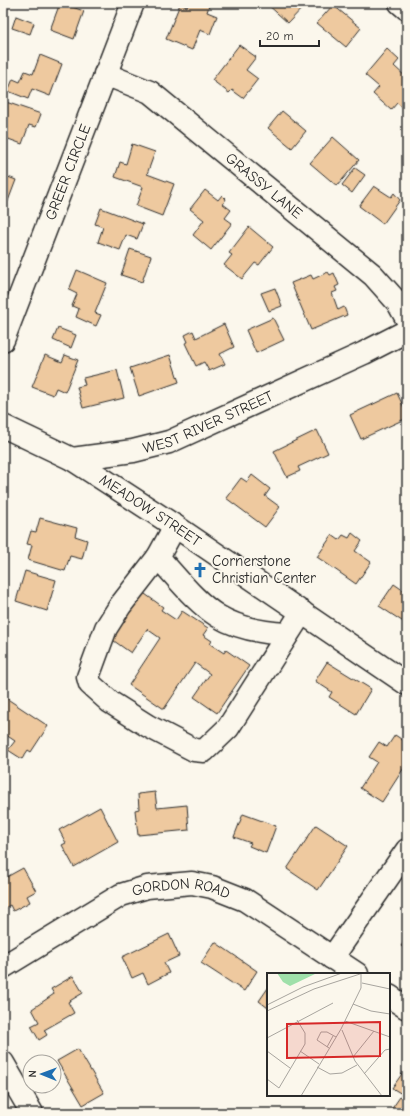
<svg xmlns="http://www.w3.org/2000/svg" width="410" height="1116" viewBox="0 0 410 1116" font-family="'Comic Neue',sans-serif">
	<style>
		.building { fill: #eec99f; stroke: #2b2b2b }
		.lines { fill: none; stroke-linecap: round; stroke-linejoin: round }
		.minor-casing { stroke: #2b2b2b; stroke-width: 25 }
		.minor { stroke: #fbf7ec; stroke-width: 22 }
		.labels { text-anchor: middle; stroke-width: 4; stroke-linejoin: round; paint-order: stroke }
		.street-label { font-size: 15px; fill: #2b2b2b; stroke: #fbf7ec }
		.poi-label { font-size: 15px; fill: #2b2b2b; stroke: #fbf7ec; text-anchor: start }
		.inset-road { fill: none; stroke: #a8a59f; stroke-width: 1 }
		.view { fill: #d62828; fill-opacity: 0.15; stroke: #d62828; stroke-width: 2 }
		.inset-edge { fill: none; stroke: #2b2b2b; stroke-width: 2 }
	</style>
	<rect width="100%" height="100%" fill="#fbf7ec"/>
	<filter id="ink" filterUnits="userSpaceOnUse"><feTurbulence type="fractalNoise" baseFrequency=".025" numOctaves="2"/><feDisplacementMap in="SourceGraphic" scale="8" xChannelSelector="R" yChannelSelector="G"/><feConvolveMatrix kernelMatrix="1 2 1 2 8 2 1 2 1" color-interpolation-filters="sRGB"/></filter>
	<g filter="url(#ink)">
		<!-- building -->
		<path class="building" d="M60 3 84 11 74 39 50 30Z
			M189 3H210L207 12 217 16 210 34 200 30 192 50 166 39 180 4 187 7Z
			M266 3H307L288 23Z
			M333 5 361 28 346 47 317 23Z
			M16 16 34 23 30 34 12 28Z
			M239 45 256 57 246 70 258 79 243 98 232 90 229 93 212 80Z
			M387 49 399 60 394 66 407 78V112L397 103 391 110 373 94 379 87 365 75Z
			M40 55 62 64 50 96 32 89 28 99 8 91 13 79 20 82 25 71 33 74Z
			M3 101 41 114 36 127 29 125 22 144 3 137 5 123H3Z
			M282 111 306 131 292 148 268 128Z
			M333 137 359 160 337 186 310 163Z
			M132 144 155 152 147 174 174 184 162 216 136 206 143 187 115 177 120 162 126 164Z
			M355 168 365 175 352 193 342 185Z
			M3 175 16 180 5 209 3 208Z
			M374 186 391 197 394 193 400 200 383 224 359 206Z
			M205 190 218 200 222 195 226 199 223 204 231 210 225 218 232 223 211 250 193 235 204 220 190 209Z
			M101 208 143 224 137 239 126 235 120 250 98 242 103 227 95 224Z
			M249 227 273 247 259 265 255 263 242 279 224 265 232 255 229 253Z
			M130 249 151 256 142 282 121 275Z
			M77 270 107 283 95 313 101 315 96 326 76 317 79 309 72 306 77 294 69 290Z
			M328 272 330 275 334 273 339 285 335 287 337 291 332 293 338 310 344 307 347 315 311 330 291 283 311 275 313 279Z
			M275 288 282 306 269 311 261 293Z
			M273 318 284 340 256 353 246 330Z
			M224 324 234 347 220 354 225 364 209 371 204 362 196 366 185 343 188 342 185 335 193 331 196 338Z
			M58 328 76 335 71 348 53 340Z
			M45 355 62 362 65 355 78 360 65 392 56 388 53 395 32 387Z
			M170 355 179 382 139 396 130 368Z
			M117 370 124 398 83 408 77 387 85 385 83 378Z
			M397 393 407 414V418L361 439 350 415Z
			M317 430 328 453 298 467 300 471 287 477 274 451Z
			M252 475 270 489 265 496 280 507 265 527 226 498 241 478 247 482Z
			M40 518 77 528 75 536 87 540 82 559 70 556 65 571 28 560 32 545 27 544 31 531 36 532Z
			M352 533 362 541 355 551 371 562 356 584 317 557 332 535 339 540 343 535 349 538Z
			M25 571 56 580 47 611 16 601Z
			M394 584 407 593V620L405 623 379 606Z
			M138 589 163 607 161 610 176 620 182 611 208 628 203 635 212 641 210 644 224 653 226 650 249 666 217 713 194 697 210 674 195 663 164 709 129 685 160 638 147 629 131 653 107 636Z
			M327 662 371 689 356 714 329 697 332 692 315 681Z
			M3 696 48 726 31 752 28 750 22 759 8 750 15 741 3 733Z
			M395 735 407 743V763L382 802 360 788 377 762 369 757 379 742 387 747Z
			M155 792 157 808 187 805 189 830 138 835 135 810 139 809 138 794Z
			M100 807 118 842 74 867 62 845 66 843 59 830Z
			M243 814 276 826 266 853 249 846 251 843 234 837Z
			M316 825 348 846 318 890 287 869Z
			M23 868 36 891 27 896 30 902 13 911 10 905 3 909V879Z
			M169 934 179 956 164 963 169 973 148 984 143 973 132 978 122 957Z
			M407 938V950L401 946Z
			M215 942 257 971 244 991 201 963Z
			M73 976 83 993 68 1002 74 1013 44 1030 47 1035 39 1040 31 1026 39 1022 32 1009 54 994 51 989Z
			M268 988V1008L259 1001Z
			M78 1049 104 1093 83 1105 57 1061Z
			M404 1071 407 1074V1113H396L391 1110 402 1094 392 1088Z"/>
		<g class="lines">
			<!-- minor casing -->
			<g class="minor-casing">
				<g id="minor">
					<path d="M400 3 407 9"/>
					<path id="s1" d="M105 74 150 92 373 275 398 303 407 319"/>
					<path id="s2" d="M3 340 133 3"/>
					<path id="s3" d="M3 426 72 459 175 526 407 684"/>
					<path id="s4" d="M72 459 133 451 169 442 364 353 407 331"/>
					<path d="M175 526 158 557 120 606 106 628 88 677 90 684 110 702 148 726 194 750 204 751 228 728 302 612"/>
					<path d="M158 557C202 606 216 630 287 634"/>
					<path d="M332 958 407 850"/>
					<path id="s5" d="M3 967 121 895 147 887 192 883 212 887 245 900 357 974"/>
					<path d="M389 996 407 1008"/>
					<path d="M3 1063 32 1113"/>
				</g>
			</g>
			<!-- minor -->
			<use href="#minor" class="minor"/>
		</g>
	</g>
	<!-- icons -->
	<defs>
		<g id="church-bare" transform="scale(1.2)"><path d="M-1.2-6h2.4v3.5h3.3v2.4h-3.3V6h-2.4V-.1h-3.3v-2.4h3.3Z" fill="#1f6fb2" stroke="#fbf7ec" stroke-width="2.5" paint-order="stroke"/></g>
	</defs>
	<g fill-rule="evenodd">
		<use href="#church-bare" x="200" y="570"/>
	</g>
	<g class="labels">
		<!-- street labels -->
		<g class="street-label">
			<text dy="5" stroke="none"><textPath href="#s2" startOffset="180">GREER CIRCLE</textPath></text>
			<text dy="5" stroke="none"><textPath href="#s1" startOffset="196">GRASSY LANE</textPath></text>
			<text dy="5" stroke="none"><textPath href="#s4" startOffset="142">WEST RIVER STREET</textPath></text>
			<text dy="5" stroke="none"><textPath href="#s3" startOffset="170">MEADOW STREET</textPath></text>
			<text dy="5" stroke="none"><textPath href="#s5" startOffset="200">GORDON ROAD</textPath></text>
		</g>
		<!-- poi labels -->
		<g class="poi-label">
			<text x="212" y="566">Cornerstone<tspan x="212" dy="17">Christian Center</tspan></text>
		</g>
	</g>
	<!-- overview -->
	<g transform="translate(267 973)">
		<rect width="123" height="123" fill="#fbf7ec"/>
		<path d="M10 0H50L23 13 16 9Z" fill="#9fe0aa"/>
		<path class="inset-road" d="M95 10 123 16M86 31 104 38 123 41M0 32 36 14 75 0M0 38 47 16 96 0M78 48 123 64M75 57 88 88 115 123M0 65 66 30M60 74 66 63M62 75 50 67 54 59H60L69 64M0 78 23 95M33 78 52 91M86 84 107 58M50 94 63 101 75 100 90 92M97 101 118 77 123 76M0 106 12 115 38 71V60L30 47M34 123 74 56 94 15V1"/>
		<path class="view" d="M113 49V83L20 85V51Z"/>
		<rect width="123" height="123" class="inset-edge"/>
	</g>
	<!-- margin -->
	<rect width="410" height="1116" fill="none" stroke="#fbf7ec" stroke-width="16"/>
	<rect x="8" y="8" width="394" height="1100" fill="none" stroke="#2b2b2b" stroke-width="1.5" filter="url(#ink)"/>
	<!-- north arrow -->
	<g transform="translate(42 1074) rotate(271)"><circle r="19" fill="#fbf7ec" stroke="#a8a59f"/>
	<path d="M0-3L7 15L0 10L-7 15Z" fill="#1f6fb2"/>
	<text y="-6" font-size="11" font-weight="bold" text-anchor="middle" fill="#2b2b2b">N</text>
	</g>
	<!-- scale -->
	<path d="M260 40v6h59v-6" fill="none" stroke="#2b2b2b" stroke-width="2"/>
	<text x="266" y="40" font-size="12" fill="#2b2b2b" stroke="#fbf7ec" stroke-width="3" paint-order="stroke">20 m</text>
</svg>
